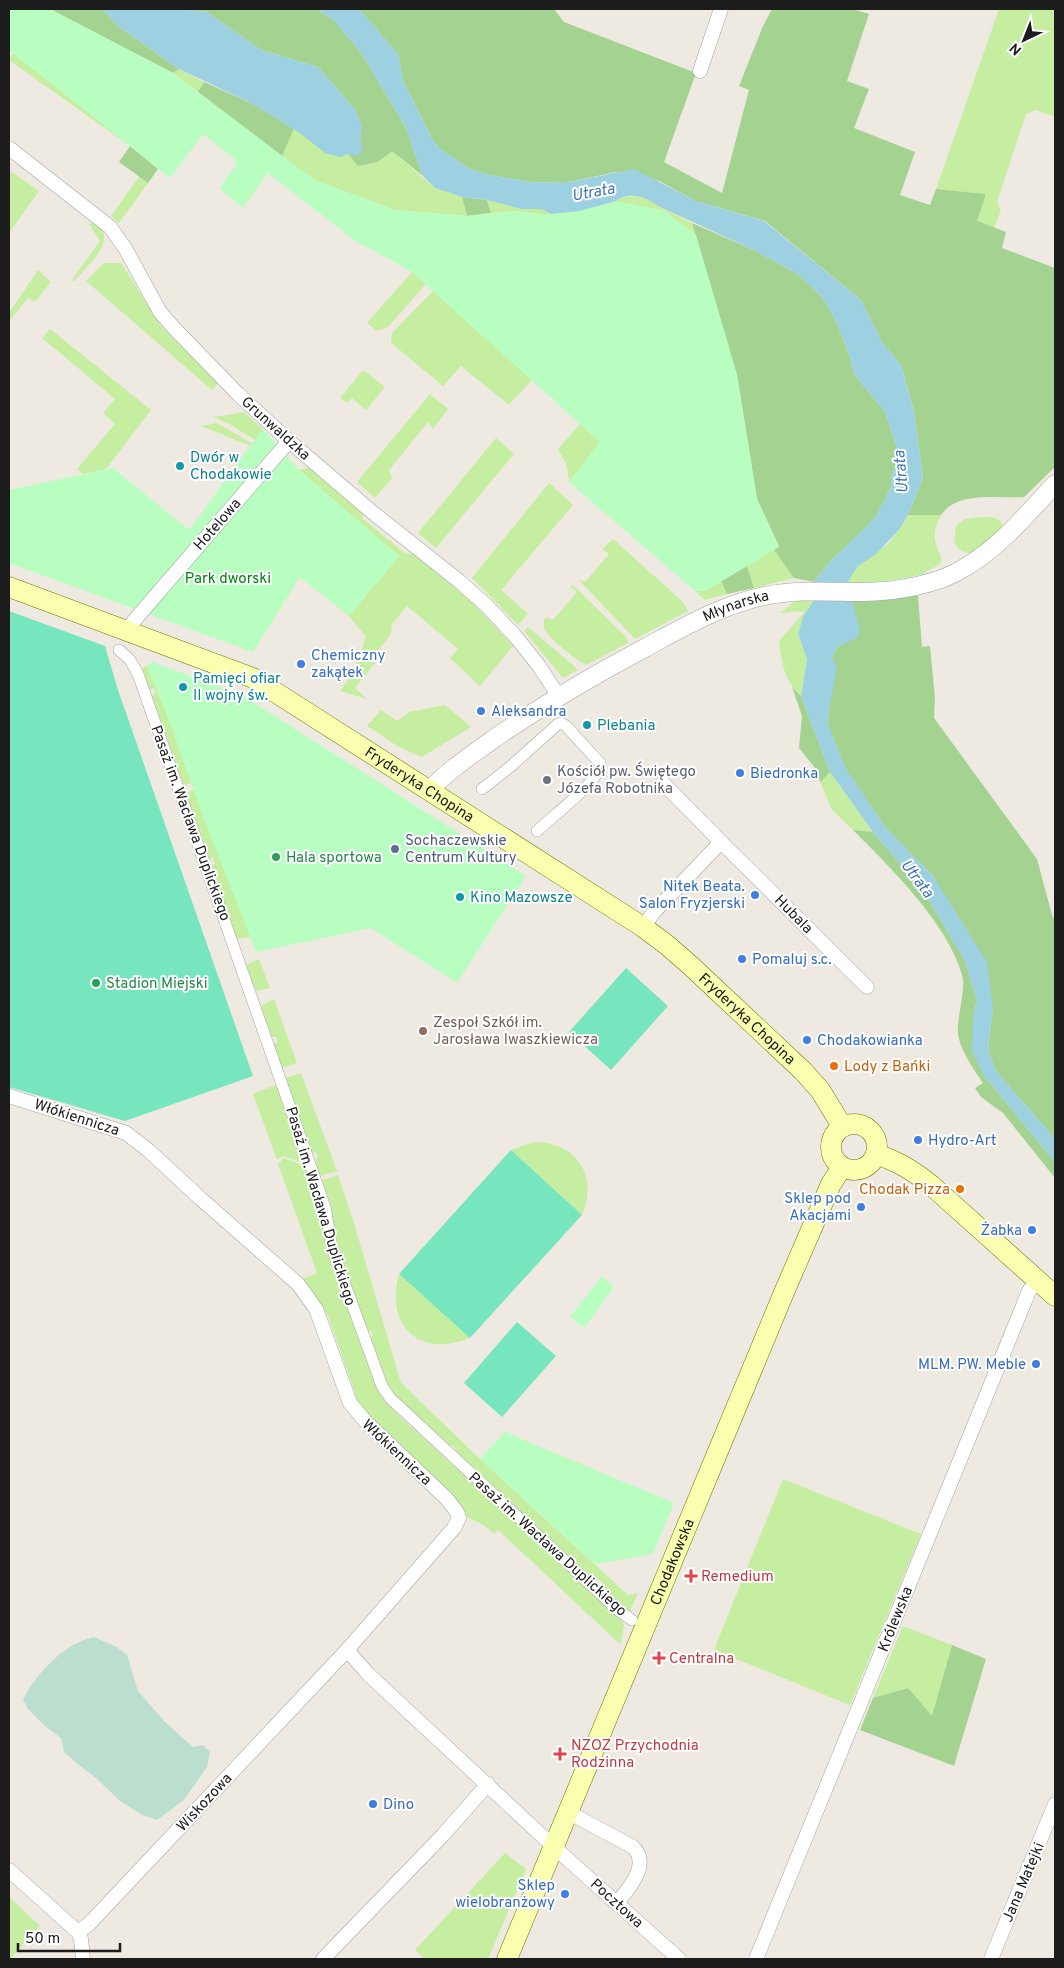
<svg xmlns="http://www.w3.org/2000/svg" width="1064" height="1968" viewBox="0 0 1064 1968" font-family="Overpass,sans-serif">
	<style>
		.grass { fill: #c5eea1 }
		.forest { fill: #a3d291 }
		.wetland { fill: #bcdecf }
		.park { fill: #b8fec0 }
		.pitch { fill: #77e6be }
		.water { fill: #9dd0e1 }
		.lines { fill: none; stroke-linecap: round; stroke-linejoin: round }
		.pedestrian-casing { stroke: #a3a3a3; stroke-width: 12 }
		.minor-casing { stroke: #a3a3a3; stroke-width: 15 }
		.tertiary-casing { stroke: #a3a3a3; stroke-width: 19 }
		.secondary-casing { stroke: #667600; stroke-width: 21 }
		.pedestrian { stroke: #fff; stroke-width: 11 }
		.minor { stroke: #fff; stroke-width: 14 }
		.tertiary { stroke: #fff; stroke-width: 18 }
		.secondary { stroke: #f9ffae; stroke-width: 20 }
		.culture-dot { fill: #0f9aa8; stroke: #fff; stroke-width: 2 }
		.shop-dot { fill: #3f7fe0; stroke: #fff; stroke-width: 2 }
		.worship-dot { fill: #6b7280; stroke: #fff; stroke-width: 2 }
		.service-dot { fill: #5c6f8a; stroke: #fff; stroke-width: 2 }
		.leisure-dot { fill: #2e9e5b; stroke: #fff; stroke-width: 2 }
		.education-dot { fill: #8d6e63; stroke: #fff; stroke-width: 2 }
		.food-dot { fill: #e8710a; stroke: #fff; stroke-width: 2 }
		.health-dot { fill: #e0444e; stroke: #fff; stroke-width: 2 }
		.labels { text-anchor: middle; stroke-width: 4; stroke-linejoin: round; paint-order: stroke }
		.street-label { font-size: 15px; fill: #1c1c1c; stroke: #fff }
		.culture-label { font-size: 15px; fill: #0d838f; stroke: #fff; text-anchor: start }
		.park-label { font-size: 15px; fill: #018310; stroke: #fff }
		.shop-label { font-size: 15px; fill: #366cbe; stroke: #fff; text-anchor: start }
		.worship-label { font-size: 15px; fill: #5b616d; stroke: #fff; text-anchor: start }
		.service-label { font-size: 15px; fill: #4e5e75; stroke: #fff; text-anchor: start }
		.leisure-label { font-size: 15px; fill: #27864d; stroke: #fff; text-anchor: start }
		.education-label { font-size: 15px; fill: #785e54; stroke: #fff; text-anchor: start }
		.food-label { font-size: 15px; fill: #c56008; stroke: #fff; text-anchor: start }
		.health-label { font-size: 15px; fill: #be3a42; stroke: #fff; text-anchor: start }
		.water-label { font-size: 16px; font-style: italic; fill: #4177b4; stroke: #fff }
	</style>
	<rect width="100%" height="100%" fill="#efeae1"/>
	<!-- grass -->
	<path class="grass" d="M999 9H1055V117L1035 110 1026 114 997 202 1001 210 994 228 977 221 986 194 936 189Z
		M13 53 130 146 9 60Z
		M179 69 204 82 198 92 173 73Z
		M294 129 348 154 358 166 378 162 392 151 435 188 462 197 467 216 395 210 314 180 282 156Z
		M9 170 39 191 9 233Z
		M139 177 148 183 119 223 111 216Z
		M638 196 649 199 658 206 692 223 696 235 664 211 616 201 619 198Z
		M487 200 521 209H541L551 214 545 215 515 211 491 213Z
		M95 222C120 240 87 266 74 281H71L100 241 89 224Z
		M104 263H121L161 326 218 383 212 390 86 281Z
		M38 270 51 282 35 302 28 298 10 320 9 313Z
		M412 272 426 284 388 327 377 331 367 323Z
		M433 291 532 380 509 405 461 366 443 386 391 343 392 333Z
		M50 329 151 410 106 469 83 474 77 469 115 424 103 413 115 399 42 338Z
		M363 370 385 387 366 410 352 398 347 403 340 398Z
		M430 394 448 409 433 429 428 422 389 470 392 478 375 498 357 482Z
		M244 412 263 429 255 440 231 425 214 417Z
		M217 423 253 444 251 446 201 426Z
		M580 424 600 442 569 482 567 466 558 449Z
		M496 438 514 454 436 548 418 533Z
		M310 467 364 511 362 518 406 554 413 553 473 603 513 646 480 686 450 658 458 649 407 606 392 624 391 634 378 651 382 654 355 688 367 699 340 691 353 673 366 637 349 616 399 556 299 470Z
		M549 483 573 505 501 590 528 614 518 625 472 578Z
		M908 515H941C931 536 934 539 942 560L939 565 925 572 924 574C898 580 874 584 847 583L858 566 889 543 899 530Z
		M980 517C990 517 1000 515 1003 527 989 540 970 568 954 542L956 526 965 519Z
		M613 539 682 601 688 611 635 639 578 579 585 582 609 554 602 549Z
		M774 550 794 578 754 588 747 566Z
		M721 581 727 594 705 600 695 591H705Z
		M573 585 627 638 628 643 586 665C576 660 548 638 544 628 543 624 543 621 546 617L553 620 577 592 570 587Z
		M807 597H815L803 617 798 634 807 659 801 696C784 681 782 663 779 641L805 611 780 613 794 602Z
		M528 627 572 664 578 670 563 678 524 631Z
		M147 666 173 730 191 783 184 786 152 696 155 694 154 688 150 690 143 672V668Z
		M445 705 471 727 422 757 399 747 367 726 381 710 397 721 409 712Z
		M830 772 873 832 853 830 832 810 820 782Z
		M194 790 251 937 237 939 211 866 215 864 213 858 209 859 186 793Z
		M259 959 270 988 256 991 246 965Z
		M274 999 297 1063 282 1068 274 1044 278 1042 276 1037H272L261 1006Z
		M301 1073 337 1171 320 1176 315 1159 318 1158 316 1152 312 1153 286 1078Z
		M278 1084 306 1164 283 1156 277 1160 253 1094Z
		M534 1142C576 1142 599 1175 582 1215L511 1150Z
		M284 1158 307 1167 319 1203 328 1252 388 1404 400 1417 621 1619 624 1625 621 1645 498 1530 494 1534 485 1526 467 1517 453 1496 365 1414 360 1407 328 1316 319 1302 300 1280 317 1273 278 1164Z
		M338 1175 354 1223 401 1383 480 1459 628 1595 638 1593 630 1611 628 1612 599 1586 602 1583 597 1578 594 1581 453 1452 456 1448 451 1445 448 1447 404 1407 390 1389 369 1338 373 1336 371 1331 367 1332 335 1241 330 1202 322 1180Z
		M399 1274 470 1338C419 1358 385 1326 399 1274Z
		M783 1479 921 1534 850 1705 714 1650Z
		M903 1626 952 1645 932 1717 908 1688 873 1698Z
		M505 1853 526 1869 488 1959H424L415 1950Z
		M9 1897 40 1926 10 1959H9Z"/>
	<!-- forest -->
	<path class="forest" d="M50 9H102L119 27 179 69 173 73Z
		M175 9H316L334 20 362 54 405 126 423 176 392 151 378 162 358 166 348 154 360 140 362 126 355 110 318 67 261 50 207 12Z
		M359 9H554L564 22 696 73 664 162 722 193 749 90 739 86 763 26 772 9H852L869 14 847 81 869 89 854 128 915 152 900 195 930 205 936 189 986 194 977 221 1006 232 1002 248 1055 268V467L1024 497C998 499 958 490 941 515H908L923 478 914 412 901 365 882 342 861 300 765 221 696 201 659 181 616 172 565 183 528 182 485 174 470 169 440 149 432 139 403 81 398 54Z
		M204 82 253 104 294 129 282 156 198 92Z
		M130 146 158 169 148 183 119 162Z
		M462 197 487 200 491 213 467 216Z
		M692 223 756 251 799 275 823 298 837 323 850 357 854 374 885 412 896 445 898 460 891 477V487L876 517 829 563 814 582 794 578 774 550 779 546 757 499 737 375Z
		M747 566 754 588 727 594 721 581Z
		M910 595 918 596 922 647 930 646 935 698 934 718 1037 859 1052 915 1055 920V1139L995 1070 988 1049 993 1008 933 876 885 827 844 767 827 722 836 666 832 658 837 647 846 642 851 598Z
		M792 687 801 696 830 772 820 782 815 768 799 748 802 716Z
		M853 830 873 832 923 890 965 961 977 1000 973 1019 985 1077 1055 1162V1178L1003 1113 981 1097 975 1088 983 1083C974 1070 963 1054 959 1039 954 1025 967 990 962 975 948 924 890 867 853 830Z
		M952 1645 986 1659 954 1766 860 1730 873 1698 908 1688 932 1716Z"/>
	<!-- wetland -->
	<path class="wetland" d="M94 1637 115 1646 127 1655 138 1691 165 1722 193 1747 203 1745 210 1752 207 1767 184 1800 157 1820 142 1815 120 1801 96 1778 79 1765 64 1752 61 1738 45 1726 27 1708 23 1699C38 1672 63 1644 94 1637Z"/>
	<!-- park -->
	<path class="park" d="M9 9H50L173 73 314 180 395 210 467 216 515 211 545 215 580 211 616 201 664 211 696 235 737 375 757 499 779 547 705 591H695L569 482 600 442 412 272 354 240 268 173 243 208 219 188 235 167 236 160 203 134 170 178 13 53 9 52Z
		M263 429 289 457 288 458 299 470 399 556 349 616 300 577 253 652 9 563V493L10 490 113 468 189 530Z
		M152 662 240 694 526 876 457 983 371 928 256 952 201 811 173 730 147 666Z
		M602 1276 614 1287 584 1328 570 1317Z
		M505 1432 674 1503 653 1554 595 1564 480 1459Z"/>
	<!-- pitch -->
	<path class="pitch" d="M9 611 105 646 118 690 253 1076 125 1121 9 1087Z
		M626 968 668 1006 611 1070 569 1032Z
		M511 1150 582 1215 470 1338 399 1274Z
		M517 1322 556 1356 502 1417 464 1383Z"/>
	<!-- water -->
	<path class="water" d="M102 9H175L207 12 261 50 318 67 355 110 362 126 360 140 363 151 357 156 348 154 340 157 325 153 300 133 253 104 179 69 119 27Z
		M316 9H359L398 54 403 81 432 139 440 149 470 169 485 174 528 182 565 183 634 169 696 201 764 221 861 300 882 342 901 365 914 413 923 478 908 515 899 530 875 555 858 566 847 583 860 630 858 637 837 647 832 658 837 666 827 722 845 767 885 827 933 876 987 962 993 1008 988 1049 995 1070 1055 1139V1162L985 1077 972 1052 973 1019 977 1000 965 961 923 890 873 832 830 772 801 696 807 659 798 634 803 617 815 598 814 582 829 563 876 517 891 487V477L898 460 896 445 885 412 854 374 850 357 837 323 823 298 799 275 756 251 658 206C647 197 629 191 616 201L580 211 551 214 541 209H521L487 200 462 197 435 188 423 176 405 126 362 54 334 20Z"/>
	<g class="lines">
		<!-- pedestrian casing -->
		<g class="pedestrian-casing">
			<path id="pedestrian" d="M119 650 130 660 138 674 325 1207 331 1243 335 1257 382 1386 390 1398 618 1610 632 1620
				M482 789 510 767 558 724 561 723 566 726 600 763C604 778 549 819 537 831"/>
		</g>
		<!-- minor casing -->
		<g class="minor-casing">
			<path id="minor" d="M700 71 721 9
				M9 148 110 227 125 248 160 312 174 328 238 394 289 441 372 512 459 581 487 606 516 637 539 666 558 695
				M126 630 289 441
				M663 783 721 842
				M643 927 654 912 721 842 867 987
				M9 1096 126 1133 148 1150 201 1199 298 1284 316 1309 350 1403 365 1421 446 1498 457 1512 459 1518 454 1528 347 1650 369 1675 554 1847 679 1959
				M568 1812 633 1847C651 1864 629 1888 617 1903
				M9 1870 78 1932
				M83 1959 81 1939 78 1932 89 1924 347 1650
				M323 1959 443 1835 488 1784
				M756 1959 1029 1291 1038 1281
				M991 1959 1055 1804"/>
		</g>
		<!-- tertiary casing -->
		<g class="tertiary-casing">
			<g id="tertiary">
				<path id="s1" d="M430 790C449 769 472 755 495 738 543 705 592 676 643 649 682 628 721 605 764 596 798 589 832 592 866 592 897 591 937 585 964 568 1000 547 1027 514 1055 484"/>
			</g>
		</g>
		<!-- secondary casing -->
		<g class="secondary-casing">
			<g id="secondary">
				<path id="s2" d="M9 587 253 678 643 927 667 945 691 966 803 1071 820 1090 842 1126"/>
				<circle cx="854" cy="1147" r="23"/>
				<path d="M876 1154C899 1162 912 1170 931 1185L1055 1296"/>
				<path id="s3" d="M507 1959 785 1290 831 1184 842 1167"/>
			</g>
		</g>
		<!-- pedestrian -->
		<use href="#pedestrian" class="pedestrian"/>
		<!-- minor -->
		<use href="#minor" class="minor"/>
		<!-- tertiary -->
		<use href="#tertiary" class="tertiary"/>
		<!-- secondary -->
		<use href="#secondary" class="secondary"/>
	</g>
	<!-- markers -->
	<g class="culture-dot">
		<circle cx="180" cy="466" r="5"/>
		<circle cx="183" cy="687" r="5"/>
		<circle cx="587" cy="725" r="5"/>
		<circle cx="460" cy="897" r="5"/>
	</g>
	<g class="shop-dot">
		<circle cx="301" cy="664" r="5"/>
		<circle cx="481" cy="711" r="5"/>
		<circle cx="740" cy="773" r="5"/>
		<circle cx="755" cy="895" r="5"/>
		<circle cx="742" cy="959" r="5"/>
		<circle cx="807" cy="1040" r="5"/>
		<circle cx="918" cy="1140" r="5"/>
		<circle cx="861" cy="1207" r="5"/>
		<circle cx="1032" cy="1230" r="5"/>
		<circle cx="1036" cy="1364" r="5"/>
		<circle cx="373" cy="1804" r="5"/>
		<circle cx="565" cy="1894" r="5"/>
	</g>
	<circle class="worship-dot" cx="547" cy="780" r="5"/>
	<circle class="service-dot" cx="395" cy="849" r="5"/>
	<g class="leisure-dot">
		<circle cx="276" cy="857" r="5"/>
		<circle cx="96" cy="983" r="5"/>
	</g>
	<circle class="education-dot" cx="423" cy="1031" r="5"/>
	<g class="food-dot">
		<circle cx="834" cy="1066" r="5"/>
		<circle cx="960" cy="1189" r="5"/>
	</g>
	<g class="health-dot">
		<path d="M688.5 1568.5h5v5h5v5h-5v5h-5v-5h-5v-5h5z"/>
		<path d="M656.5 1650.5h5v5h5v5h-5v5h-5v-5h-5v-5h5z"/>
		<path d="M557.5 1746.5h5v5h5v5h-5v5h-5v-5h-5v-5h5z"/>
	</g>
	<g class="labels">
		<!-- street labels -->
		<g class="street-label">
			<text transform="translate(276 428) rotate(42)" y="5">Grunwaldzka</text>
			<text transform="translate(217 524) rotate(-49)" y="5">Hotelowa</text>
			<text dy="5" stroke="none"><textPath href="#s1" startOffset="359">Młynarska</textPath></text>
			<text dy="5" stroke="none"><textPath href="#s2" startOffset="458">Fryderyka Chopina</textPath></text>
			<text transform="translate(191 823) rotate(70)" y="5">Pasaż im. Wacława Duplickiego</text>
			<text transform="translate(794 914) rotate(45)" y="5">Hubala</text>
			<text dy="5" stroke="none"><textPath href="#s2" startOffset="862">Fryderyka Chopina</textPath></text>
			<text transform="translate(77 1117) rotate(18)" y="5">Włókiennicza</text>
			<text transform="translate(321 1206) rotate(73)" y="5">Pasaż im. Wacława Duplickiego</text>
			<text transform="translate(397 1452) rotate(43)" y="5">Włókiennicza</text>
			<text transform="translate(548 1544) rotate(42)" y="5">Pasaż im. Wacława Duplickiego</text>
			<text dy="5" stroke="none"><textPath href="#s3" startOffset="430">Chodakowska</textPath></text>
			<text transform="translate(895 1619) rotate(-68)" y="5">Królewska</text>
			<text transform="translate(204 1802) rotate(-47)" y="5">Wiskozowa</text>
			<text transform="translate(1023 1882) rotate(-67)" y="5">Jana Matejki</text>
			<text transform="translate(617 1903) rotate(42)" y="5">Pocztowa</text>
		</g>
		<!-- culture labels -->
		<g class="culture-label">
			<text x="190" y="462">Dwór w<tspan x="190" dy="17">Chodakowie</tspan></text>
			<text x="193" y="683">Pamięci ofiar<tspan x="193" dy="17">II wojny św.</tspan></text>
			<text x="597" y="730">Plebania</text>
			<text x="470" y="902">Kino Mazowsze</text>
		</g>
		<!-- park labels -->
		<g class="park-label">
			<text x="228" y="583">Park dworski</text>
		</g>
		<!-- shop labels -->
		<g class="shop-label">
			<text x="311" y="660">Chemiczny<tspan x="311" dy="17">zakątek</tspan></text>
			<text x="491" y="716">Aleksandra</text>
			<text x="750" y="778">Biedronka</text>
			<text x="745" y="891" text-anchor="end">Nitek Beata.<tspan x="745" dy="17">Salon Fryzjerski</tspan></text>
			<text x="752" y="964">Pomaluj s.c.</text>
			<text x="817" y="1045">Chodakowianka</text>
			<text x="928" y="1145">Hydro-Art</text>
			<text x="851" y="1203" text-anchor="end">Sklep pod<tspan x="851" dy="17">Akacjami</tspan></text>
			<text x="1022" y="1235" text-anchor="end">Żabka</text>
			<text x="1026" y="1369" text-anchor="end">MLM. PW. Meble</text>
			<text x="383" y="1809">Dino</text>
			<text x="555" y="1890" text-anchor="end">Sklep<tspan x="555" dy="17">wielobranżowy</tspan></text>
		</g>
		<!-- worship labels -->
		<g class="worship-label">
			<text x="557" y="776">Kościół pw. Świętego<tspan x="557" dy="17">Józefa Robotnika</tspan></text>
		</g>
		<!-- service labels -->
		<g class="service-label">
			<text x="405" y="845">Sochaczewskie<tspan x="405" dy="17">Centrum Kultury</tspan></text>
		</g>
		<!-- leisure labels -->
		<g class="leisure-label">
			<text x="286" y="862">Hala sportowa</text>
			<text x="106" y="988">Stadion Miejski</text>
		</g>
		<!-- education labels -->
		<g class="education-label">
			<text x="433" y="1027">Zespoł Szkół im.<tspan x="433" dy="17">Jarosława Iwaszkiewicza</tspan></text>
		</g>
		<!-- food labels -->
		<g class="food-label">
			<text x="844" y="1071">Lody z Bańki</text>
			<text x="950" y="1194" text-anchor="end">Chodak Pizza</text>
		</g>
		<!-- health labels -->
		<g class="health-label">
			<text x="701" y="1581">Remedium</text>
			<text x="669" y="1663">Centralna</text>
			<text x="571" y="1750">NZOZ Przychodnia<tspan x="571" dy="17">Rodzinna</tspan></text>
		</g>
		<!-- water labels -->
		<g class="water-label">
			<text transform="translate(593 191) rotate(-10)" y="6">Utrata</text>
			<text transform="translate(900 472) rotate(-95)" y="6">Utrata</text>
			<text transform="translate(918 878) rotate(53)" y="6">Utrata</text>
		</g>
	</g>
	<!-- border -->
	<rect width="1064" height="1968" fill="none" stroke="#1c1c1c" stroke-width="20"/>
	<!-- north arrow -->
	<g transform="translate(1024 40) rotate(223)" stroke="#ffffff" stroke-width="4" paint-order="stroke">
	<path d="M0-4L9 19L0 12L-9 19Z" fill="#1c1c1c"/>
	<text y="-8" font-size="14" font-weight="bold" text-anchor="middle" fill="#1c1c1c">N</text>
	</g>
	<!-- scale -->
	<path d="M18 1943v8h102v-8" fill="none" stroke="#1c1c1c" stroke-width="2.5"/>
	<text x="25" y="1943" font-size="15" fill="#1c1c1c" stroke="#ffffff" stroke-width="4" paint-order="stroke">50 m</text>
</svg>
